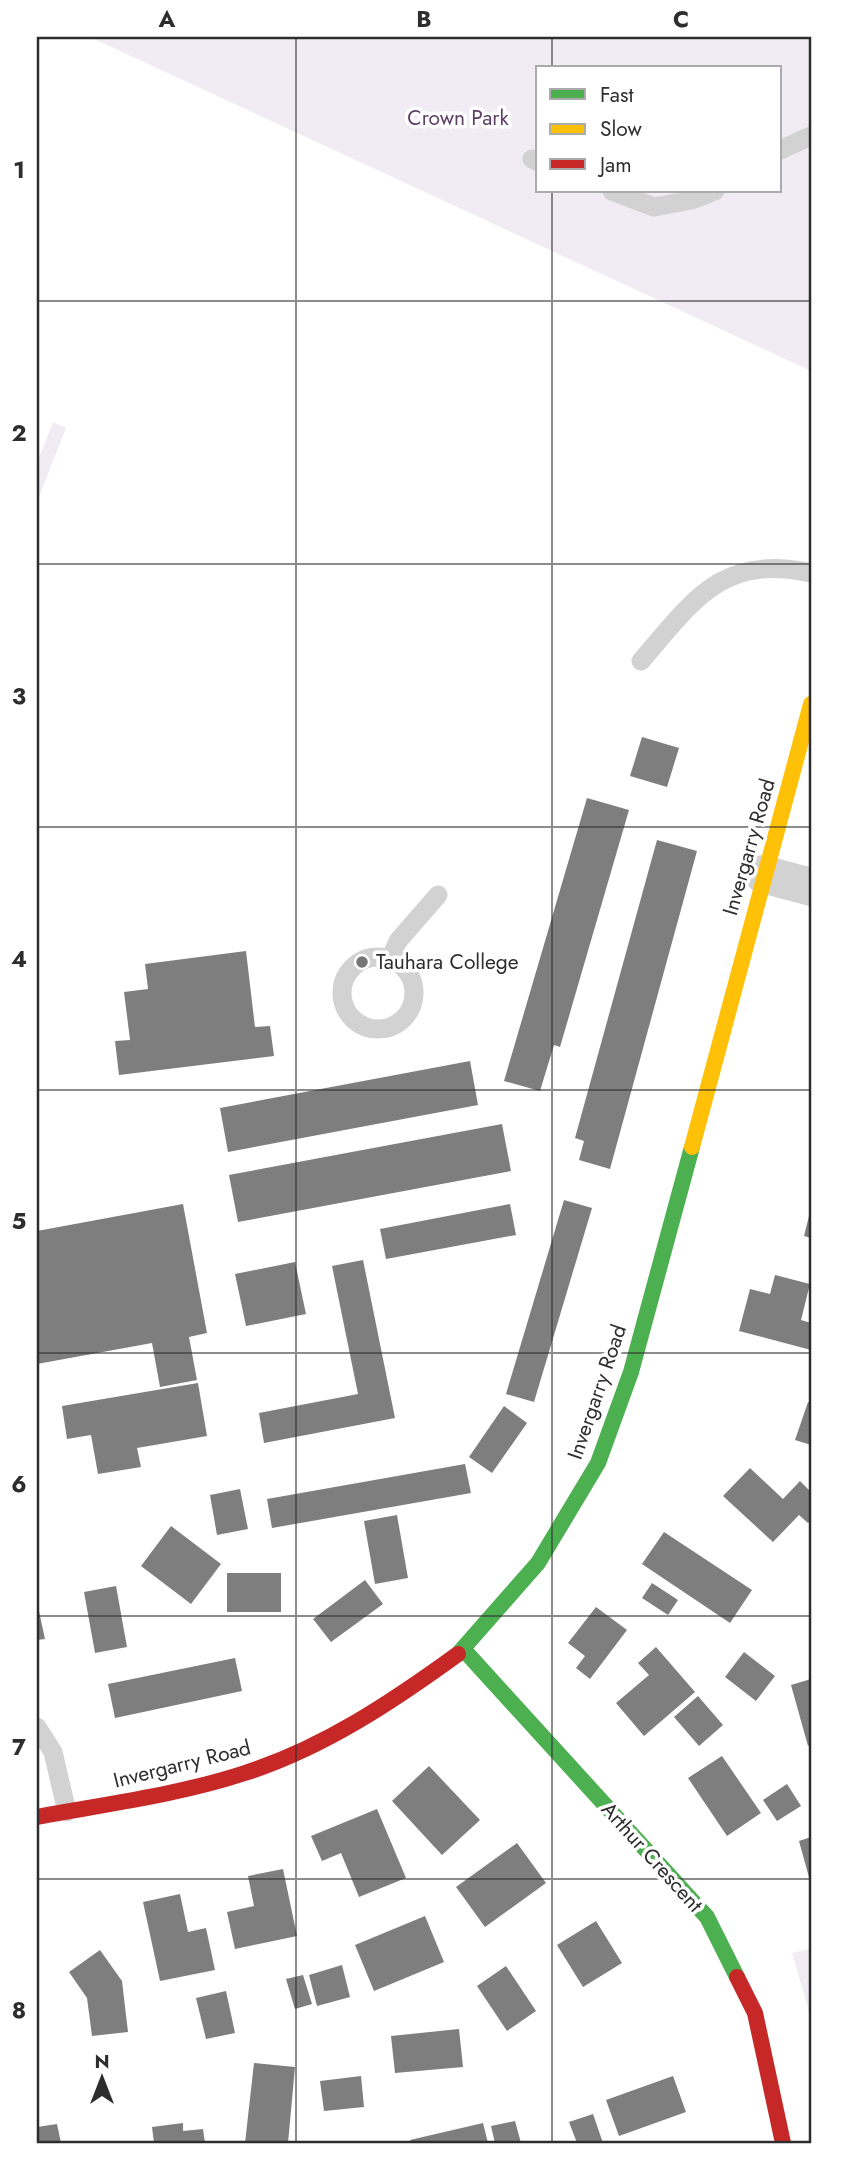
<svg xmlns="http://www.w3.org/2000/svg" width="848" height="2180" viewBox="0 0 848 2180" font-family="Jost,sans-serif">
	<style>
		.green { fill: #f1ecf3; fill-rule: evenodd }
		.building { fill: #7e7e7e }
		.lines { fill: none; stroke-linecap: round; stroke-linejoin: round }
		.lane { stroke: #d2d2d2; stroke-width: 19 }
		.street { stroke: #d2d2d2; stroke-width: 38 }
		.fast { stroke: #4caf50; stroke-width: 16 }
		.slow { stroke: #ffc107; stroke-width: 16 }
		.jam { stroke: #c62828; stroke-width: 16 }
		.grid { fill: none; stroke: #2d2d2d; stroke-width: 2; stroke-opacity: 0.55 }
		.poi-dot { fill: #767676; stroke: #fff; stroke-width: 2.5 }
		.labels { text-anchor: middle; stroke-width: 7; stroke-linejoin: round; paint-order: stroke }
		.park-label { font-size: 21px; fill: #5d3e65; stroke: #fff }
		.street-label { font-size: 21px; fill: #2d2d2d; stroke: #fff }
		.poi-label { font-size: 21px; fill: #2d2d2d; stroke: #fff; text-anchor: start }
		.neatline { fill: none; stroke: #2d2d2d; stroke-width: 2.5 }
		.grid-label { font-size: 23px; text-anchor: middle; font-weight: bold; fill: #2d2d2d }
	</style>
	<rect width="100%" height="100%" fill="#fff"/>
	<!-- green -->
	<path class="green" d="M90 37H811V371ZM538 68H780V191H538Z
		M53 422 66 428 37 502V463Z
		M811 1949V2018L792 1953Z"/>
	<!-- building -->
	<path class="building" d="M642 737 679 748 667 787 630 776Z
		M587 798 629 810 560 1047 554 1045 540 1091 504 1081Z
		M657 840 697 851 610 1169 579 1160 584 1141 575 1138Z
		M246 951 255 1027 270 1026 274 1056 119 1075 115 1041 130 1040 124 992 148 989 145 964Z
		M470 1061 478 1105 228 1152 220 1108Z
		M502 1124 511 1171 238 1222 229 1175Z
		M564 1200 592 1208 534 1402 506 1394Z
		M183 1204 207 1333 189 1337 197 1380 160 1387 152 1343 37 1364V1231Z
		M510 1204 516 1235 386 1259 380 1229Z
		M810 1212H811V1238L804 1236Z
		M363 1260 395 1418 264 1443 259 1413 358 1394 332 1266Z
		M295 1262 306 1314 246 1326 235 1274Z
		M775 1275 810 1284 801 1320 811 1323V1350L739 1331 750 1289 770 1294Z
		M198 1383 207 1436 137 1448 141 1467 98 1474 91 1435 67 1439 62 1406Z
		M808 1402 811 1403V1445L795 1440Z
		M504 1406 527 1423 492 1473 469 1457Z
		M465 1464 471 1493 272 1528 267 1499Z
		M750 1468 783 1499 800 1481 811 1492V1520L808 1523 799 1515 773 1542 723 1496Z
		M240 1489 248 1529 217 1535 210 1495Z
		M397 1515 408 1578 375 1584 364 1521Z
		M171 1526 221 1564 191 1604 141 1566Z
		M664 1532 752 1590 730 1623 642 1564Z
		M227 1573H281V1612H227Z
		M365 1580 383 1604 331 1642 313 1619Z
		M652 1583 678 1600 668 1615 642 1598Z
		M116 1586 127 1647 95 1653 84 1592Z
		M37 1602 45 1639 37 1640Z
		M596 1607 627 1630 590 1679 576 1668 585 1656 568 1643Z
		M656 1647 695 1692 644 1736 616 1703 649 1675 638 1663Z
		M744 1652 775 1676 756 1701 725 1677Z
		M235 1658 242 1691 115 1718 108 1684Z
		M811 1679V1744L808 1746 791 1685Z
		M698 1696 723 1725 699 1746 674 1717Z
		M722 1756 761 1813 727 1836 688 1778Z
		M429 1766 480 1820 442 1855 392 1801Z
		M787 1784 801 1806 777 1821 763 1800Z
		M377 1809 406 1878 359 1897 341 1853 322 1861 311 1836Z
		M811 1837V1881H810L799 1841Z
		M517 1843 546 1883 485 1927 456 1887Z
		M283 1869 297 1936 235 1949 227 1912 254 1906 248 1876Z
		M180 1894 188 1932 206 1928 215 1970 160 1981 143 1902Z
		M425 1916 444 1962 374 1991 355 1945Z
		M596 1921 622 1963 583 1987 557 1945Z
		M100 1950 122 1981 128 2032 92 2036 87 1998 69 1972Z
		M342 1965 350 1997 317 2006 309 1975Z
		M506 1966 536 2011 507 2031 477 1986Z
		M303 1975 312 2004 295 2009 286 1979Z
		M226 1991 235 2033 206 2039 196 1998Z
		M459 2029 463 2067 395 2073 391 2036Z
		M254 2063 295 2067 288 2143H245Z
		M361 2076 364 2107 324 2111 320 2081Z
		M673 2076 686 2112 619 2136 606 2100Z
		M593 2114 603 2143H577L569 2122Z
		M515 2121 521 2143H495L491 2126Z
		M183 2123V2131L203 2129 205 2143H154L152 2127Z
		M483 2123 488 2143H411L410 2140Z
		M57 2124 61 2143H37V2127Z"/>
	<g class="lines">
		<!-- lane -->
		<path class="lane" d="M780 150 811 136
			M532 159 538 162
			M612 191 654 207 692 200 715 191
			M641 661C693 601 722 553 811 573
			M342 993a36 36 0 1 1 72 0a36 36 0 1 1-72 0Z
			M390 959 398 941 438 895
			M37 1727 53 1752 67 1812"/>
		<!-- street -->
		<path class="street" d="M763 874 811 887"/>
		<!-- fast -->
		<path class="fast" d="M464 1650 707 1917 737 1977
			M458 1654 538 1563 598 1463 631 1372 692 1147"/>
		<!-- slow -->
		<path class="slow" d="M692 1147 811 704"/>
		<!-- jam -->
		<path class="jam" d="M37 1817C106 1804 178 1795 245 1773 323 1748 392 1702 458 1654
			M737 1977 755 2013 783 2143"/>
	</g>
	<!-- grid -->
	<path class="grid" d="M296 37V2143M552 37V68M552 191V2143M37 301H811M37 564H811M37 827H811M37 1090H811M37 1353H811M37 1616H811M37 1879H811"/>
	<!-- markers -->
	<circle class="poi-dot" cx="362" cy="962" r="7"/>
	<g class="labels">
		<!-- park labels -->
		<g class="park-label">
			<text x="458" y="125">Crown Park</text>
		</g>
		<!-- street labels -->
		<g class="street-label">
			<text transform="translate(749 847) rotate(-74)" y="7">Invergarry Road</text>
			<text transform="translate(597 1392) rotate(-71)" y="7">Invergarry Road</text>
			<text transform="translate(182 1764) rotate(-14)" y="7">Invergarry Road</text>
			<text transform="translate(652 1857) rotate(48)" y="7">Arthur Crescent</text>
		</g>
		<!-- poi labels -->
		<g class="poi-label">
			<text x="376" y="969">Tauhara College</text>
		</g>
	</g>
	<!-- border -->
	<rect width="848" height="2180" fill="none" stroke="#ffffff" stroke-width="77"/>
	<!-- legend -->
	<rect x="536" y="66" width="245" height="126" fill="#ffffff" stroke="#ababab" stroke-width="2"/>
	<rect x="550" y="89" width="35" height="10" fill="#4caf50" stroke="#ababab" stroke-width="2"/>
	<text x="600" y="102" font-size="21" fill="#2d2d2d">Fast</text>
	<rect x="550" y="124" width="35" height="10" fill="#ffc107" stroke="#ababab" stroke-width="2"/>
	<text x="600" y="136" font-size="21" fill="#2d2d2d">Slow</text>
	<rect x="550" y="159" width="35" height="10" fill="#c62828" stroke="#ababab" stroke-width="2"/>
	<text x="600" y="172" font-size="21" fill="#2d2d2d">Jam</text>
	<!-- north arrow -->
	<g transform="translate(102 2078)" stroke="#ffffff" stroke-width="5" paint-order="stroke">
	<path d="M0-5L12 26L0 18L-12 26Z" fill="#2d2d2d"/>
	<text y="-10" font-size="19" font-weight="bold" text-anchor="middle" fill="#2d2d2d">N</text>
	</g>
	<rect x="38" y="38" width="772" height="2104" class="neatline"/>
	<g class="grid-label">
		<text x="167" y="27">A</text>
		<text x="424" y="27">B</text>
		<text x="681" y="27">C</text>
		<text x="19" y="178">1</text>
		<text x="19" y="441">2</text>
		<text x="19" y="704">3</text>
		<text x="19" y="967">4</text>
		<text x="19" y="1229">5</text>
		<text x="19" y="1492">6</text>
		<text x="19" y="1755">7</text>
		<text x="19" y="2018">8</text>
	</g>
</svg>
